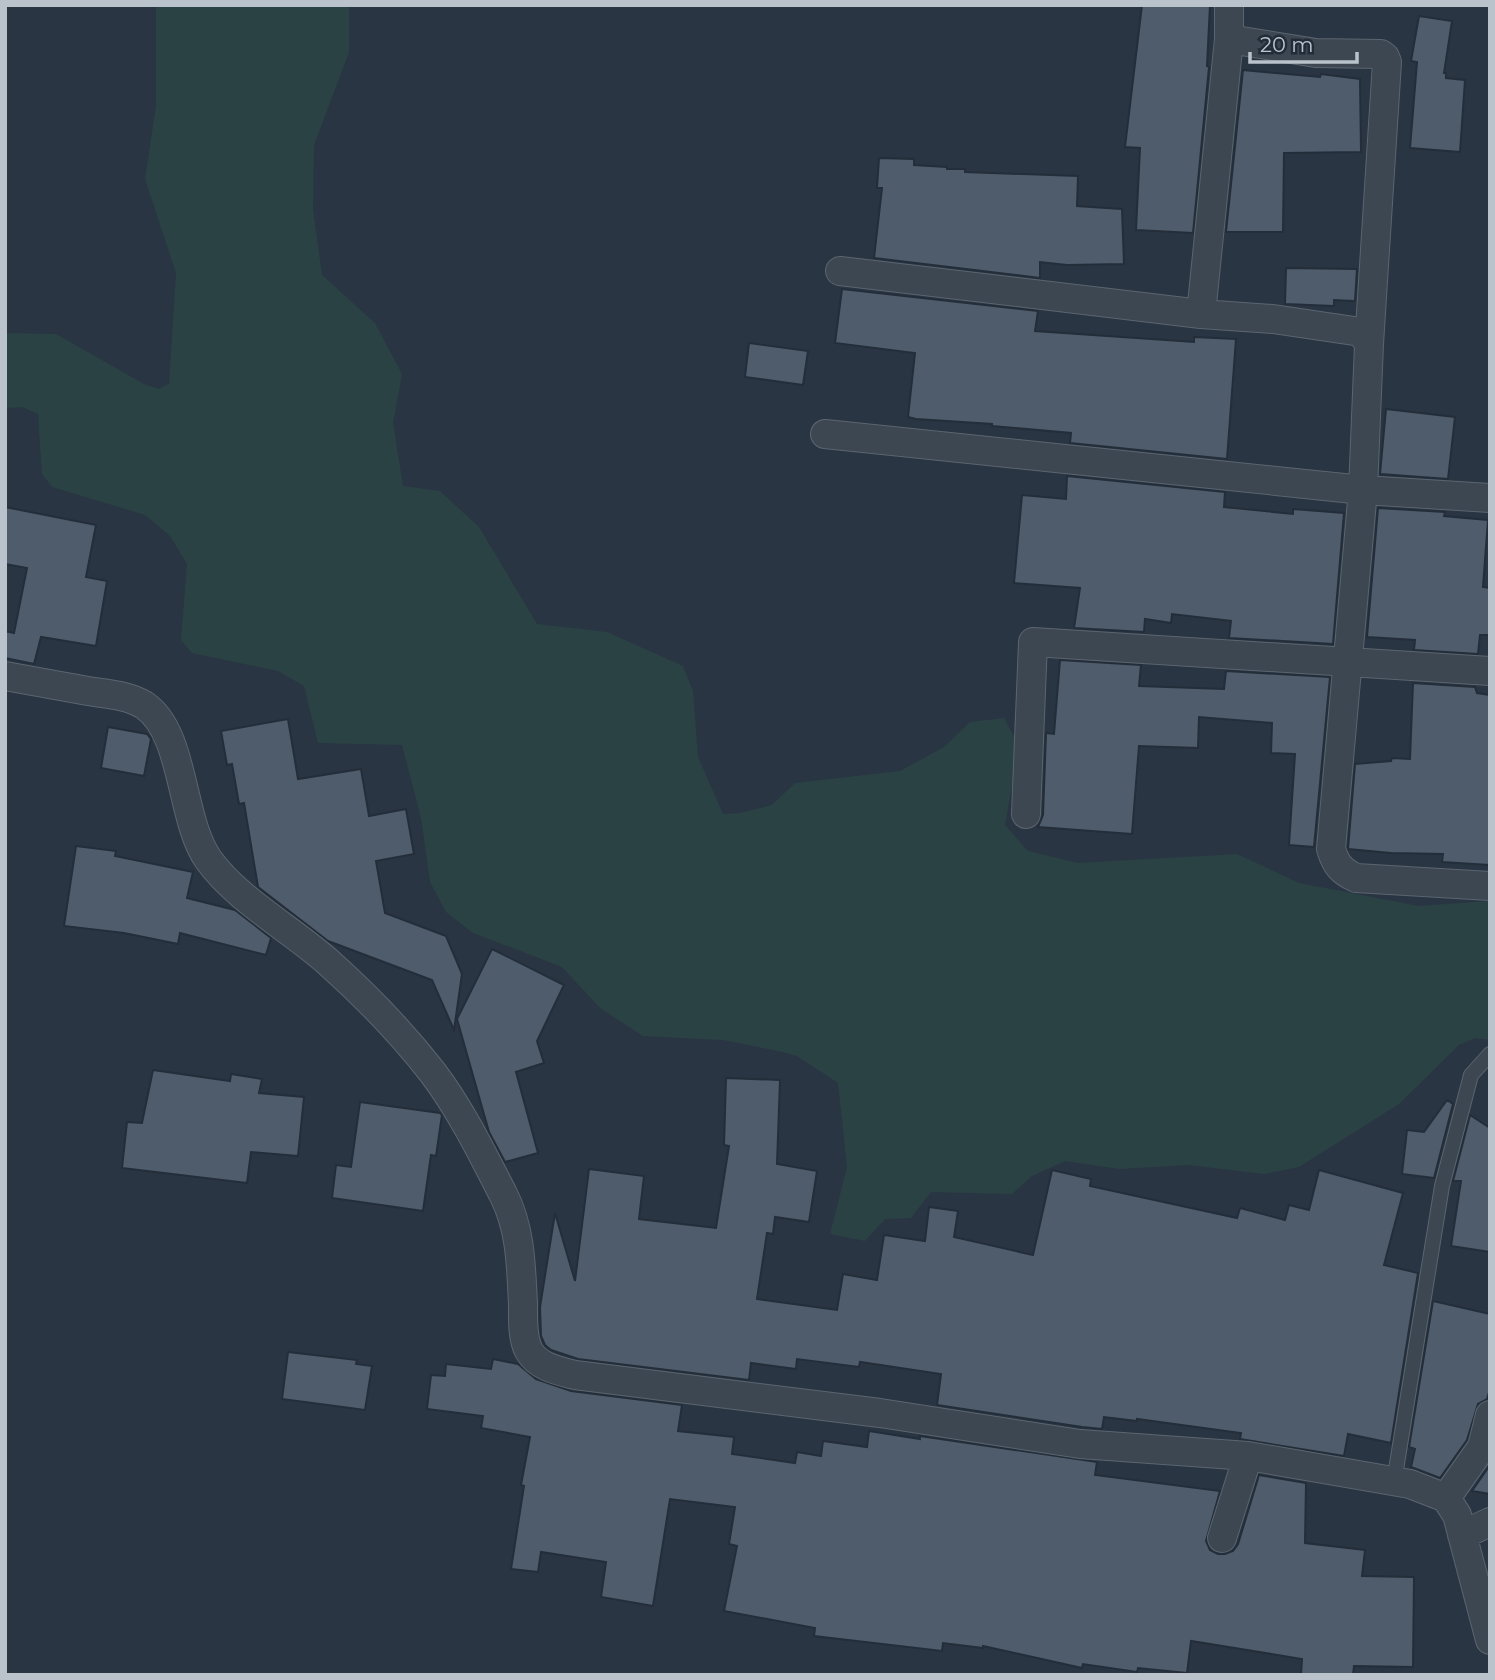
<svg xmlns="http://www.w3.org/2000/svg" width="1495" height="1680" viewBox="0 0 1495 1680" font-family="Montserrat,sans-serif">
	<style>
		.green { fill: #2b4244 }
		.building { fill: #4f5c6b; stroke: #242e3a; stroke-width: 2 }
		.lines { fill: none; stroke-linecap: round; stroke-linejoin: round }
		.service-casing { stroke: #5b6570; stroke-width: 16 }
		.minor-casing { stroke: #5b6570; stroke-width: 30 }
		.service { stroke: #3d4752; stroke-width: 14 }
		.minor { stroke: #3d4752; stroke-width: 28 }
	</style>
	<rect width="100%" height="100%" fill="#293543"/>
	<!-- green -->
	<path class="green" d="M156 5H349V52L314 145 313 209 322 275 375 323 402 374 393 423 403 486 440 491 479 527 537 624 607 632 683 666 693 691 698 757 723 814 740 813 772 805 795 783 900 771 944 747 970 722 1004 718 1017 742V759L1005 825 1028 851 1078 863 1237 854 1299 883 1419 906 1490 901V1040L1475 1038 1459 1045 1399 1104 1299 1167 1264 1174 1188 1165 1119 1169 1065 1161 1032 1176 1012 1194 931 1192 911 1218 885 1219 865 1241 830 1234 847 1167 838 1083 797 1056 778 1051 723 1040 643 1036 600 1008 562 967 473 933 446 912 430 882 421 818 402 745 318 743 304 686 278 671 192 653 181 640 187 564 170 536 145 515 52 487 42 474 38 414 22 407 5 408V333L56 334 144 384 159 389 169 384 176 273 145 179 156 105Z"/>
	<!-- building -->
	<path class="building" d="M1142 5H1210L1207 66 1209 67 1193 233 1136 230 1140 148 1125 147Z
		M1419 16 1452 21 1444 73H1446V78L1465 80 1460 152 1410 148 1417 62 1411 61Z
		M1243 70 1320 77 1321 74 1360 79 1361 152 1284 153 1283 232H1226Z
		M879 158 914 159V165L947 167V169H965V172L1078 176 1077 206 1122 209 1124 264 1067 265 1040 262V278L874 258 882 188H877Z
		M1286 268 1357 269 1355 301 1334 300V306L1285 304Z
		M842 289 1038 311 1035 331 1194 342V337L1236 339 1227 459 1070 443 1071 433 992 426V424L916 419 908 417 915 353 835 343Z
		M749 343 808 351 803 385 745 377Z
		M1386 409 1455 417 1448 479 1380 474Z
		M1067 476 1225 492 1224 507 1293 514V509L1344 513 1333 644 1229 638 1231 621 1172 614 1171 623 1145 619 1144 632 1074 628 1080 588 1014 583 1022 495 1066 499Z
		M5 507 96 525 86 577 107 581 96 646 41 637 34 664 5 658V631L14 633 27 568 5 564Z
		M1378 508 1445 512 1444 516 1488 520 1483 587 1490 588V635H1480L1478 654 1414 650 1415 640 1367 637Z
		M1060 660 1141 665 1139 686 1224 689 1226 671 1330 677 1314 847 1289 845 1295 754 1271 753 1272 723 1199 717 1198 748 1139 746 1132 834 1038 827 1043 815 1046 733 1054 734Z
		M1413 683 1475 687 1477 693 1490 695V865L1442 862 1443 854 1391 853 1348 849 1355 764 1391 761 1392 758 1410 759Z
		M288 719 298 779 361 769 369 816 406 809 414 854 376 861 385 913 446 936 462 974 454 1030 432 980 328 941 258 887 244 803 239 804 232 764 227 765 221 731Z
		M108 727 147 734 151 739 144 776 101 768Z
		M76 846 116 851 115 856 193 872 187 898 235 910 271 938 266 955 180 933 178 944 124 933 64 926Z
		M492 949 564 985 537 1041 544 1063 516 1072 538 1153 505 1162 489 1132 457 1019Z
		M153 1070 230 1081 231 1074 262 1079 259 1093 304 1097 298 1156 251 1152 247 1183 122 1168 127 1122 142 1123Z
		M726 1078 780 1080 777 1164 817 1171 809 1222 775 1217 773 1234 767 1233 757 1299 837 1310 843 1274 877 1280 884 1235 925 1241 929 1207 958 1211 954 1237 1033 1255 1052 1170 1091 1179 1090 1186 1237 1218 1240 1208 1285 1220 1289 1205 1309 1210 1319 1170 1403 1193 1384 1265 1418 1273 1391 1443 1348 1434 1344 1456 1240 1439 1241 1433 1137 1419V1421L1104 1417 1102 1429 1082 1427 937 1405 941 1374 860 1362 859 1367 797 1359 796 1369 751 1363 749 1380 578 1359 551 1350 545 1345 541 1336 540 1307 555 1213 575 1281 589 1169 644 1176 639 1219 716 1228 729 1146 724 1145Z
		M1447 1100 1453 1104 1434 1178 1402 1174 1407 1130 1424 1132Z
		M360 1102 440 1113 442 1115 436 1156 431 1155 423 1211 332 1198 336 1165 351 1167Z
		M1470 1115 1490 1128V1252L1451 1246 1461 1181H1453Z
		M1433 1301 1490 1314V1389L1487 1399 1478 1404 1467 1440 1440 1478 1411 1467 1415 1449 1409 1447Z
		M288 1352 357 1360 356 1364 372 1366 365 1410 282 1399Z
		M493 1359 518 1364 536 1379 571 1391 682 1405 678 1431 734 1437 732 1454 795 1463 797 1452 821 1456 823 1441 867 1447 869 1431 920 1439V1436L1097 1462 1095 1475 1220 1491 1206 1541 1210 1550 1218 1554H1225L1233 1551 1238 1544 1259 1475 1306 1483 1305 1543 1365 1550 1362 1576 1414 1577 1413 1667 1354 1666 1353 1675H1301L1302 1659 1191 1641 1187 1673 1138 1668 1137 1672 1083 1664 1082 1668 983 1646V1648L943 1643 942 1651 814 1636 815 1628 724 1611 737 1546 729 1544 735 1507 670 1499 653 1606 601 1597 606 1562 541 1552 538 1572 511 1569 524 1486 521 1485 530 1437 481 1428 483 1416 427 1409 431 1375 445 1376 446 1364 491 1369Z
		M1490 1465V1494L1472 1491Z"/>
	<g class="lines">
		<!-- service casing -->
		<g class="service-casing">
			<path id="service" d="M1394 1482 1442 1186 1471 1075 1490 1054"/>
		</g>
		<!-- minor casing -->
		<g class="minor-casing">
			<path id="minor" d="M1229 39 1316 53 1381 54 1385 57 1387 62 1369 344
				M840 271 1201 314 1273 319 1361 332 1369 344 1363 490 1331 849C1336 865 1341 871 1356 878L1490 886
				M1201 314 1229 39V5
				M825 434 1363 490 1490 498
				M5 676C33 681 61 686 88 691 107 694 128 695 144 705 185 732 180 819 208 859 236 899 291 929 328 962 365 995 402 1033 433 1073 461 1110 483 1155 504 1196 521 1230 521 1267 523 1304 523 1319 522 1338 529 1351 538 1367 559 1371 575 1375L880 1413 1080 1444 1248 1456 1410 1484 1446 1498 1457 1515 1490 1640
				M1026 814 1033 642 1490 671
				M1446 1498 1482 1447 1490 1415
				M1462 1535 1490 1522
				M1222 1538 1248 1456"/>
		</g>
		<!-- service -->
		<use href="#service" class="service"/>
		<!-- minor -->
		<use href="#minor" class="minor"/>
	</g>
	<!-- border -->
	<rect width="1495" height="1680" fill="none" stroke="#bac2cc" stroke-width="14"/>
	<!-- scale -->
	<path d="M1250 52v10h107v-10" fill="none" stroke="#bac2cc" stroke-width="3.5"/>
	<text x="1260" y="52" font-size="21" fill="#bac2cc" stroke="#222c38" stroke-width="5" paint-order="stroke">20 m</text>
</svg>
